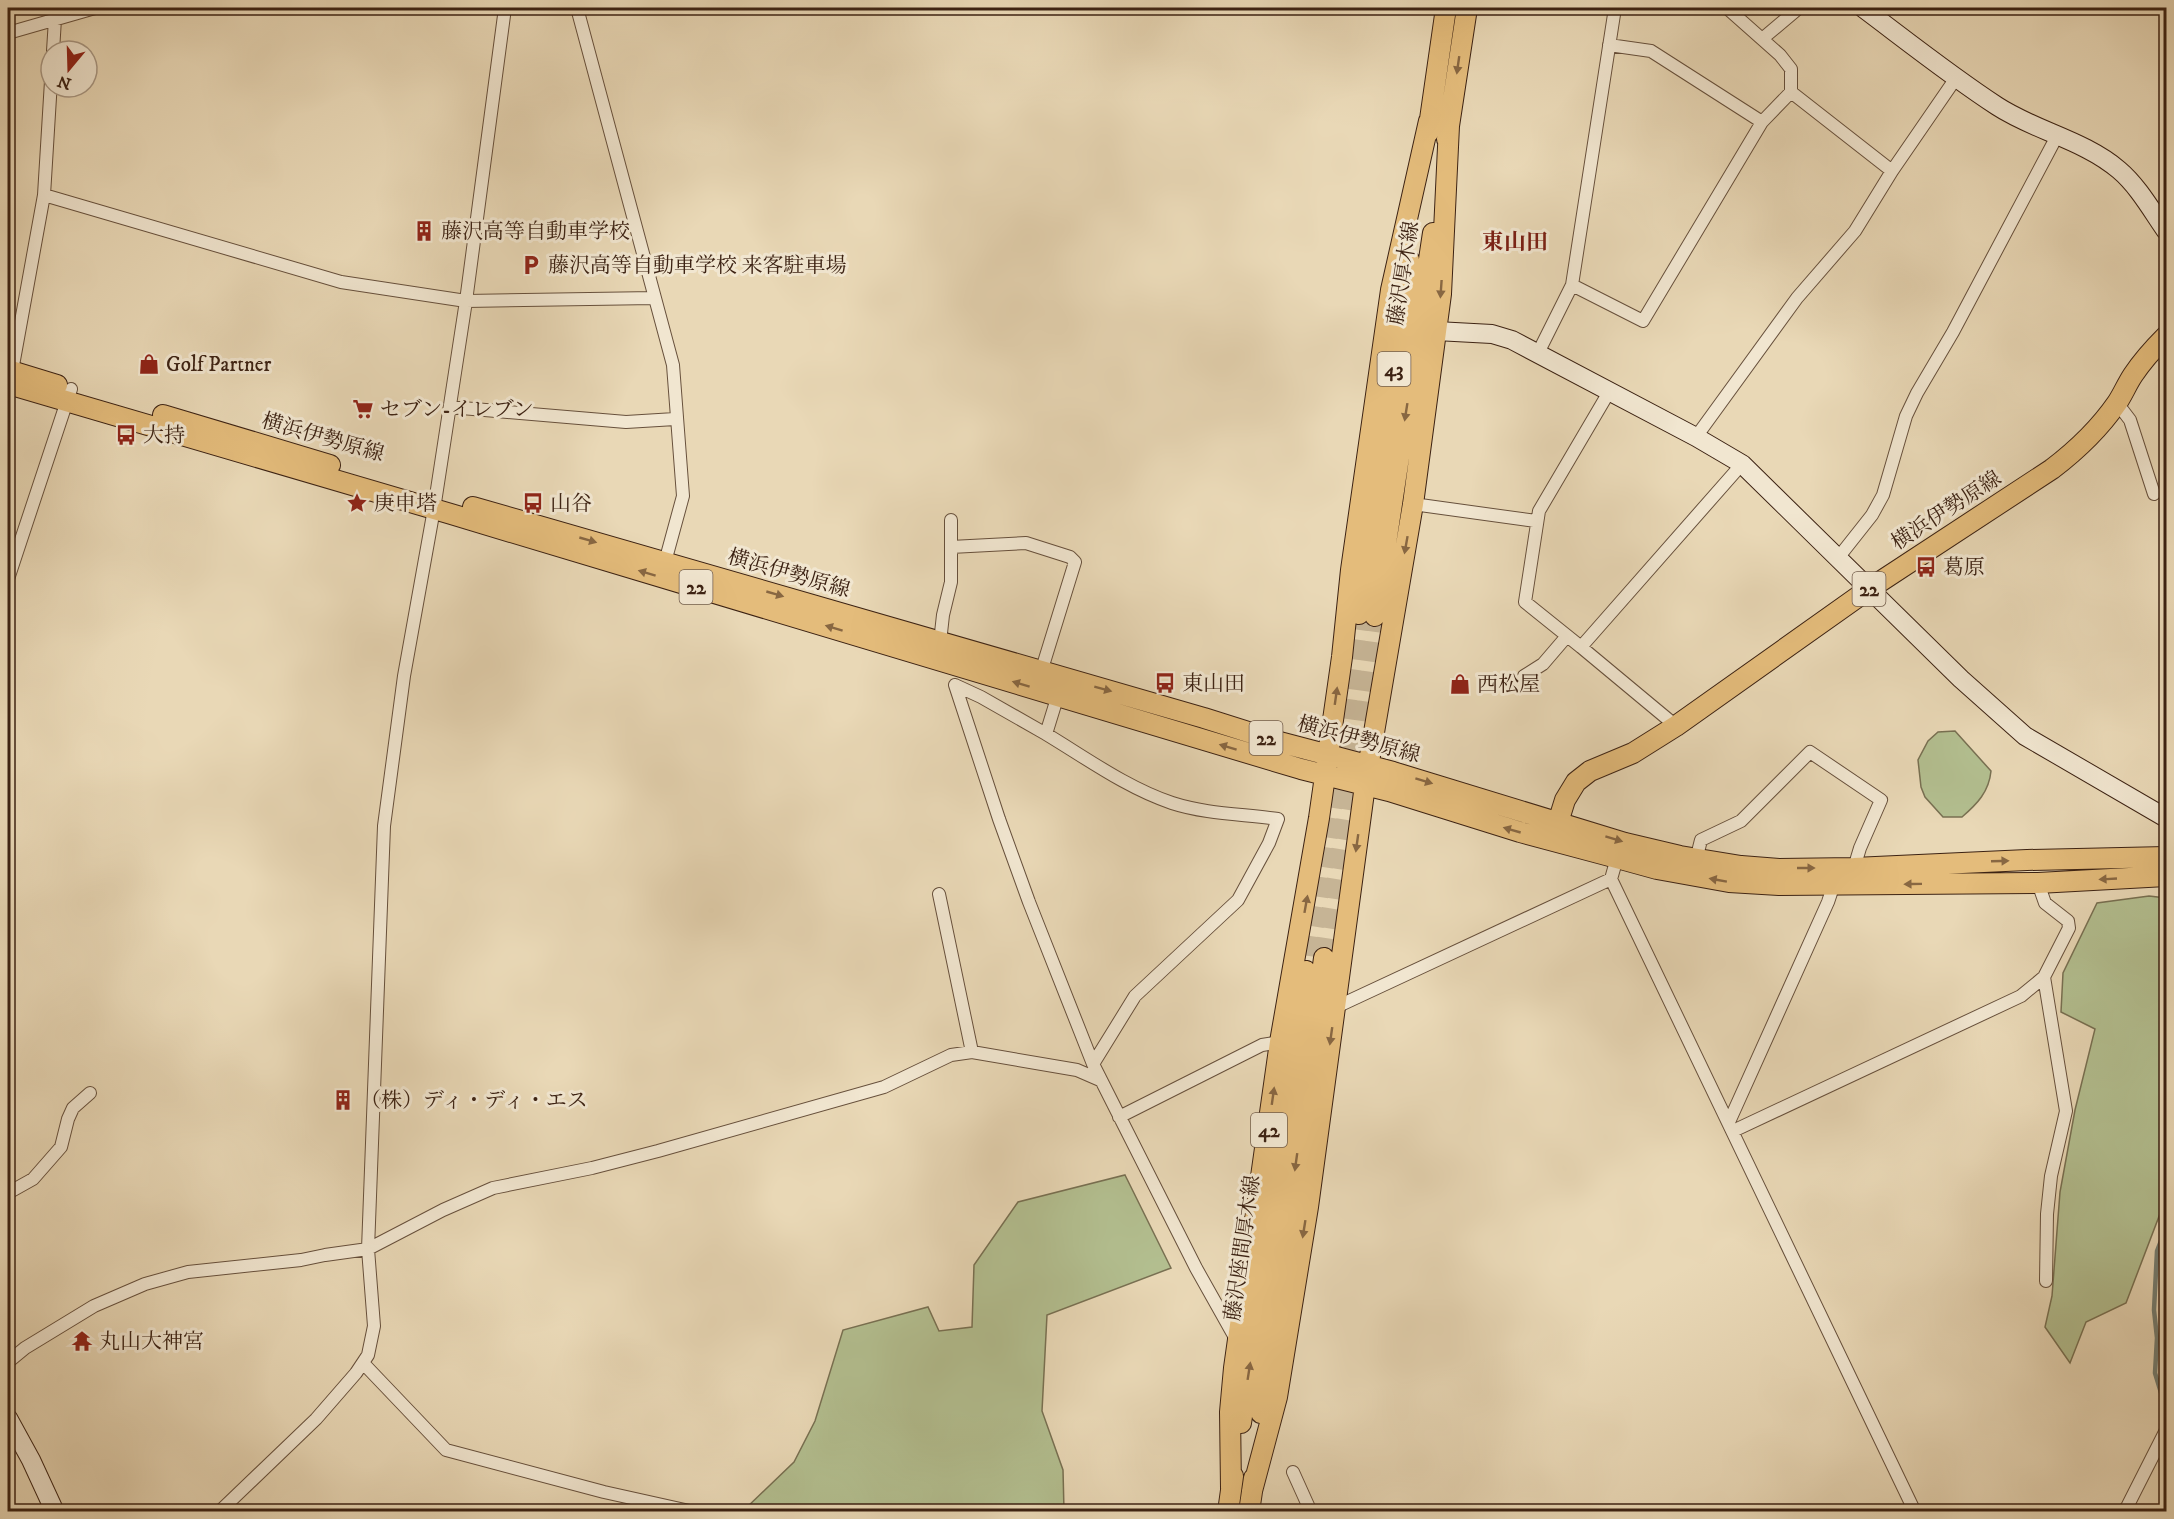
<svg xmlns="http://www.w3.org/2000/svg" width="2174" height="1519" viewBox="0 0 2174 1519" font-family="'IM FELL DW Pica','Noto Serif JP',serif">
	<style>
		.green { fill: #b3bf90; stroke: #787052; stroke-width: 1.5 }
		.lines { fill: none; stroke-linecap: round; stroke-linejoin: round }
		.stream { stroke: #737d72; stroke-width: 4.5 }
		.primary-tunnel { stroke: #c6b495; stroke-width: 20; stroke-dasharray: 20 10; stroke-linecap: butt }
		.street-casing { stroke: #67503c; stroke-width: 14 }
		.secondary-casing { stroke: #3c2213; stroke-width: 20 }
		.primary-casing { stroke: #3c2213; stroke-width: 22 }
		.street { stroke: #f1e6d0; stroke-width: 12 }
		.secondary { stroke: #f1e6d0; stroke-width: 18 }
		.primary { stroke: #e4bc7b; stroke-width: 20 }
		.oneway { fill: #886742 }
		.labels { text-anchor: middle; stroke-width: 6; stroke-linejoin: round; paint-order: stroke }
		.shield { fill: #f1e6d0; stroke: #725d4c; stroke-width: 1.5 }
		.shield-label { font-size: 20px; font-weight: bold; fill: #3c2213 }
		.poi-label { font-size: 21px; fill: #3c2213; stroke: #f1e6d0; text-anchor: start }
		.street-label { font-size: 21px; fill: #3c2213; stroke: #f1e6d0 }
		.neighbourhood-label { font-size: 22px; font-weight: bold; fill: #7a1f14; stroke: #f1e6d0 }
	</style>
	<rect width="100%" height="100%" fill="#e9d8b6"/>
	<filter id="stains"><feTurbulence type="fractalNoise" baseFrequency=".00333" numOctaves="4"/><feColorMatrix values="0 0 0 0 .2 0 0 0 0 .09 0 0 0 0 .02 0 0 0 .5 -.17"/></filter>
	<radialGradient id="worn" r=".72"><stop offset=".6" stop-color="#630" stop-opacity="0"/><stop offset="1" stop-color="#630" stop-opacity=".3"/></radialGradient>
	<!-- green -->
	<path class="green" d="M1955 731 1991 771C1989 792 1977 804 1962 817H1943L1925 797 1921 787 1918 760 1928 741 1938 732Z
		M2149 896 2166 898V1198L2126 1303 2086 1322 2070 1363 2045 1327 2052 1296 2060 1192 2075 1110 2095 1029 2061 1012 2063 973 2097 903Z
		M1125 1175 1171 1268 1047 1315 1042 1411 1063 1470 1064 1511H743L794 1462 815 1421 843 1330 928 1307 939 1331 972 1327 974 1265 1018 1202Z"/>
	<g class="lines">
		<!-- stream -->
		<path class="stream" d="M2166 1228 2157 1251 2154 1310 2157 1338 2155 1373 2166 1409"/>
		<!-- primary-tunnel -->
		<path class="primary-tunnel" d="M1309 956 1338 769 1359 616
			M1324 958 1354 773 1375 616"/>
		<!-- street casing -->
		<g class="street-casing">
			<path id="street" d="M577 8 673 365 683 496 665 562
				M1727 8 1780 55 1791 69V92L1892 171
				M8 33 95 8
				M1762 39 1799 8
				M1609 45 1651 51 1762 122
				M53 51 55 19
				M44 195 341 282 466 301 654 298
				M1572 285 1643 321 1762 122 1791 92
				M1538 353 1572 285 1615 8
				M12 371 44 195 51 81
				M1609 392 1539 511 1525 602 1581 647 1742 464
				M2117 403 2130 420 2154 494
				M450 407 626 422 675 419
				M1696 437 1797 298 1855 231 1892 171 1956 78
				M1413 504 1536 521
				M951 547 1026 543 1070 557 1075 562 1041 672
				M1838 558 1872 515 1883 495 1906 416 1917 393 1953 332 2057 136
				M8 579 71 389
				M940 642 943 615 951 582V520
				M1581 647 1676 726
				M1524 676 1543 664 1567 636
				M955 685 999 819 1029 902 1093 1064 1196 1268 1237 1341
				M955 685 981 697 1046 734 1058 695
				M1046 734C1086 758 1127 788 1172 803 1206 814 1243 814 1278 819L1269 843 1238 900 1135 996 1093 1064
				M1617 858 1611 879 1915 1512
				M1696 860 1701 840 1741 821 1810 752 1881 800 1860 848 1854 868
				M939 894 972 1052
				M2044 977 2066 1111 2051 1176 2047 1214 2046 1281
				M1334 1008 1611 879
				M1119 1117 1262 1045 1280 1042
				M1729 1122 1828 902 1831 893 1830 885
				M1733 1131 2021 996 2044 977 2069 928 2068 921 2045 903 2038 883
				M8 1193 33 1179 61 1147 68 1119 73 1108 90 1093
				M8 1362 25 1348 94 1306 145 1284 188 1272 301 1260 325 1255 368 1249 443 1210 493 1188 592 1168 658 1151 884 1087 951 1055 972 1052 1077 1070 1100 1080
				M363 1363 446 1450 604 1492 694 1512
				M1293 1472 1311 1512
				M219 1512 316 1419 356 1373 368 1355 374 1326 368 1249 384 826 404 676 434 509 466 301 505 8
				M2122 1512 2127 1507 2166 1430"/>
		</g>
		<!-- secondary casing -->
		<g class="secondary-casing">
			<path id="secondary" d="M1863 8C1907 41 1951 76 1997 106 2035 131 2084 140 2119 170 2138 186 2152 211 2166 231
				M1436 331 1492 334 1512 340 1696 437 1742 464 1961 679 2025 736 2166 818
				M8 1418 31 1460 55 1512"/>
		</g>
		<!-- primary casing -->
		<g class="primary-casing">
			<path id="primary" d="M1428 133 1446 8
				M1447 139 1467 8
				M8 370 57 385
				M8 384 451 514 1301 769 1389 791 1520 832 1617 858 1657 869 1729 882 1779 885 2038 883 2166 876
				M163 415 330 465
				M473 507 1204 718 1283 743 1393 772 1625 843 1680 856 1741 866 1779 869 1854 868 2027 860 2166 857
				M1359 614 1409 260
				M1375 616 1433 233
				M1555 832 1565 800 1576 782 1590 771 1633 753 1676 726 1869 589 2052 469C2077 450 2099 429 2117 403 2123 394 2127 384 2133 375 2143 360 2154 348 2166 336
				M1261 1413 1324 958
				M1241 1423 1306 971
				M1231 1488 1230 1412 1234 1368 1280 1042 1319 818 1342 657 1351 570 1391 290 1429 121
				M1252 1491 1277 1397 1308 1207 1365 785 1413 504 1441 294 1449 126
				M1228 1512 1233 1476
				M1249 1512 1254 1478"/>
		</g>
		<!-- street -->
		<use href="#street" class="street"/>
		<!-- secondary -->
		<use href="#secondary" class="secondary"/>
		<!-- primary -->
		<use href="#primary" class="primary"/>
	</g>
	<!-- one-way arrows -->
	<defs><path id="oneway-solid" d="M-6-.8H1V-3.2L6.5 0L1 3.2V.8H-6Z" transform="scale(1.5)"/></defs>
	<g class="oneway">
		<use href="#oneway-solid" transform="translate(1458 65) rotate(98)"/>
		<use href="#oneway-solid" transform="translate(1441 289) rotate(94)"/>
		<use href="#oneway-solid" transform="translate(1406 412) rotate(99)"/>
		<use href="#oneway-solid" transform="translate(588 540) rotate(16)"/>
		<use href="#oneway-solid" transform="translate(1406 545) rotate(100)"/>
		<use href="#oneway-solid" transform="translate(647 573) rotate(-163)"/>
		<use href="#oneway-solid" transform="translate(775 594) rotate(16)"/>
		<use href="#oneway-solid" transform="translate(834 628) rotate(-163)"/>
		<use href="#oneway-solid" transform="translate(1021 684) rotate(-163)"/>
		<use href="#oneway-solid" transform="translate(1103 689) rotate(15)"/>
		<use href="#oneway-solid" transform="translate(1336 696) rotate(-82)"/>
		<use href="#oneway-solid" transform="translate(1228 747) rotate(-163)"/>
		<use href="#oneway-solid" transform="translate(1424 781) rotate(17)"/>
		<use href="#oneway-solid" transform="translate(1512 830) rotate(-164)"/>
		<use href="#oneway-solid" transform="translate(1614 839) rotate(17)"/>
		<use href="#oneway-solid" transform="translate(1357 843) rotate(98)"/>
		<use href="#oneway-solid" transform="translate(2000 861) rotate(-2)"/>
		<use href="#oneway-solid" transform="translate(1806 868)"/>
		<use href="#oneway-solid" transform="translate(2108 879) rotate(177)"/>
		<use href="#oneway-solid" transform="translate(1718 880) rotate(-170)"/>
		<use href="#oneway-solid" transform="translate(1913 884) rotate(179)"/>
		<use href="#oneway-solid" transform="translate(1306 904) rotate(-80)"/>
		<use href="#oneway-solid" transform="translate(1331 1036) rotate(98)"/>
		<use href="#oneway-solid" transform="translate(1273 1096) rotate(-82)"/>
		<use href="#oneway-solid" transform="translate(1296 1162) rotate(98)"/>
		<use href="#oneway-solid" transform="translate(1304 1229) rotate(99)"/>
		<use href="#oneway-solid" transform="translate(1249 1371) rotate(-81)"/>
	</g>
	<!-- icons -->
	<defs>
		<g id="building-bare" transform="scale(1.62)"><path d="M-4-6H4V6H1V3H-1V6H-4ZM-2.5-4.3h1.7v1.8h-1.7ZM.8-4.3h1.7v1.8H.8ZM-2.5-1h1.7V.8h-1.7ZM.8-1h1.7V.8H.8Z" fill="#8f2418" stroke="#f1e6d0" stroke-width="2.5" paint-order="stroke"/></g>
		<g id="parking-bare" transform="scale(1.62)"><path d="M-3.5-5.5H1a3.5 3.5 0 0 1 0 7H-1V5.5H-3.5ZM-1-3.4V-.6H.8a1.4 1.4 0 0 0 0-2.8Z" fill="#8f2418" stroke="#f1e6d0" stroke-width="2.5" paint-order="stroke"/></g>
		<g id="shop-bare" transform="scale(1.62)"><path d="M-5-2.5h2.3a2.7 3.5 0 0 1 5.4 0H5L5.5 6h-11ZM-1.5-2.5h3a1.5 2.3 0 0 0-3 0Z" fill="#8f2418" stroke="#f1e6d0" stroke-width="2.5" paint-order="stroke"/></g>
		<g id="supermarket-bare" transform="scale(1.62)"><path d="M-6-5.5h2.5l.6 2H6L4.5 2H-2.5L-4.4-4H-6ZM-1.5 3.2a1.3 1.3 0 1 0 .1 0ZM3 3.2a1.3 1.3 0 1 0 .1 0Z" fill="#8f2418" stroke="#f1e6d0" stroke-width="2.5" paint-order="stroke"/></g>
		<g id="bus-bare" transform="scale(1.62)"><path d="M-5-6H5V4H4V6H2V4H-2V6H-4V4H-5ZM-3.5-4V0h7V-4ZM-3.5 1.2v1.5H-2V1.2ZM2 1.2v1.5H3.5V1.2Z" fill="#8f2418" stroke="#f1e6d0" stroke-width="2.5" paint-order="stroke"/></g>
		<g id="sight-bare" transform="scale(1.62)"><path d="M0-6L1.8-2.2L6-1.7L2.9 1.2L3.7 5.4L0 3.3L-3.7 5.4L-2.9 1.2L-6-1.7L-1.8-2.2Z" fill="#8f2418" stroke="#f1e6d0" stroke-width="2.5" paint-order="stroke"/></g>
		<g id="temple-bare" transform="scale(1.62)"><path d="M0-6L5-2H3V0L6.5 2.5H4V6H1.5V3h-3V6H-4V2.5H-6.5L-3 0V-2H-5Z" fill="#8f2418" stroke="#f1e6d0" stroke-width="2.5" paint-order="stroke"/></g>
	</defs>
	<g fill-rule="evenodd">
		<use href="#building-bare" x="424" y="231"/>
		<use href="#parking-bare" x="531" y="265"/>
		<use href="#shop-bare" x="149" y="364"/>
		<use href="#supermarket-bare" x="363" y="409"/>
		<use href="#bus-bare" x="126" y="435"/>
		<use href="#sight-bare" x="357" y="503"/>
		<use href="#bus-bare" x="533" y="503"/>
		<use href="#bus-bare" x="1926" y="567"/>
		<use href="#bus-bare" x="1165" y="683"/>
		<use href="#shop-bare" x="1460" y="684"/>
		<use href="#building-bare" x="343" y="1100"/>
		<use href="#temple-bare" x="82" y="1341"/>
	</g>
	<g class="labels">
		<!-- shield labels -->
		<g class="shield">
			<rect x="1377.5" y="352" width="33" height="34" rx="4.5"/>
			<rect x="679.5" y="570" width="33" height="34" rx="4.5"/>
			<rect x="1852.5" y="572" width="33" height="34" rx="4.5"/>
			<rect x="1249.5" y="721" width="33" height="34" rx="4.5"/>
			<rect x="1251" y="1113" width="36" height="34" rx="4.5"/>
		</g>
		<g class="shield-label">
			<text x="1394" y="376">43</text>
			<text x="696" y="594">22</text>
			<text x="1869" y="596">22</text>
			<text x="1266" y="745">22</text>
			<text x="1269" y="1137">42</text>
		</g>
		<!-- poi labels -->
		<g class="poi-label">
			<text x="441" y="238">藤沢高等自動車学校</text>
			<text x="548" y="272">藤沢高等自動車学校 来客駐車場</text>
			<text x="166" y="371">Golf Partner</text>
			<text x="380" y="416">セブン-イレブン</text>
			<text x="143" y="442">大持</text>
			<text x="374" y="510">庚申塔</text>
			<text x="550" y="510">山谷</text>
			<text x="1943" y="574">葛原</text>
			<text x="1182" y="690">東山田</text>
			<text x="1477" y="691">西松屋</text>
			<text x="360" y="1107">（株）ディ・ディ・エス</text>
			<text x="99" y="1348">丸山大神宮</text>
		</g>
		<!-- street labels -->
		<g class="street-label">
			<text transform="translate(1403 273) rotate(-81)" y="7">藤沢厚木線</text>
			<text transform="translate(323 437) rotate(16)" y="7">横浜伊勢原線</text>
			<text transform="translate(1946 510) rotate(-33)" y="7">横浜伊勢原線</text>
			<text transform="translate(789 573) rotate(16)" y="7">横浜伊勢原線</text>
			<text transform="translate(1359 739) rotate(15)" y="7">横浜伊勢原線</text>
			<text transform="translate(1242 1248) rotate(-82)" y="7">藤沢座間厚木線</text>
		</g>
		<!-- neighbourhood labels -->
		<g class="neighbourhood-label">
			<text x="1515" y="249">東山田</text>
		</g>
	</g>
	<!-- margin -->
	<rect width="2174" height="1519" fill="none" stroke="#e9d8b6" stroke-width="30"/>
	<rect x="9" y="9" width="2156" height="1501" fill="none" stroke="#3c2213" stroke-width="3"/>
	<rect x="15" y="15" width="2144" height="1489" fill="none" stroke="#3c2213" stroke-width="1.5"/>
	<!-- north arrow -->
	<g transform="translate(69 69) rotate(199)"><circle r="28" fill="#f1e6d0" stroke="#a99884" stroke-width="1.5"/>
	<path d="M0-4.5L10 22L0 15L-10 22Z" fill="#8f2418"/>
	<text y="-9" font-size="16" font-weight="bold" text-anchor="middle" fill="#3c2213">N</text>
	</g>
	<rect width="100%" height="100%" filter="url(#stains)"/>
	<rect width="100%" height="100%" fill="url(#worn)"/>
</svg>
